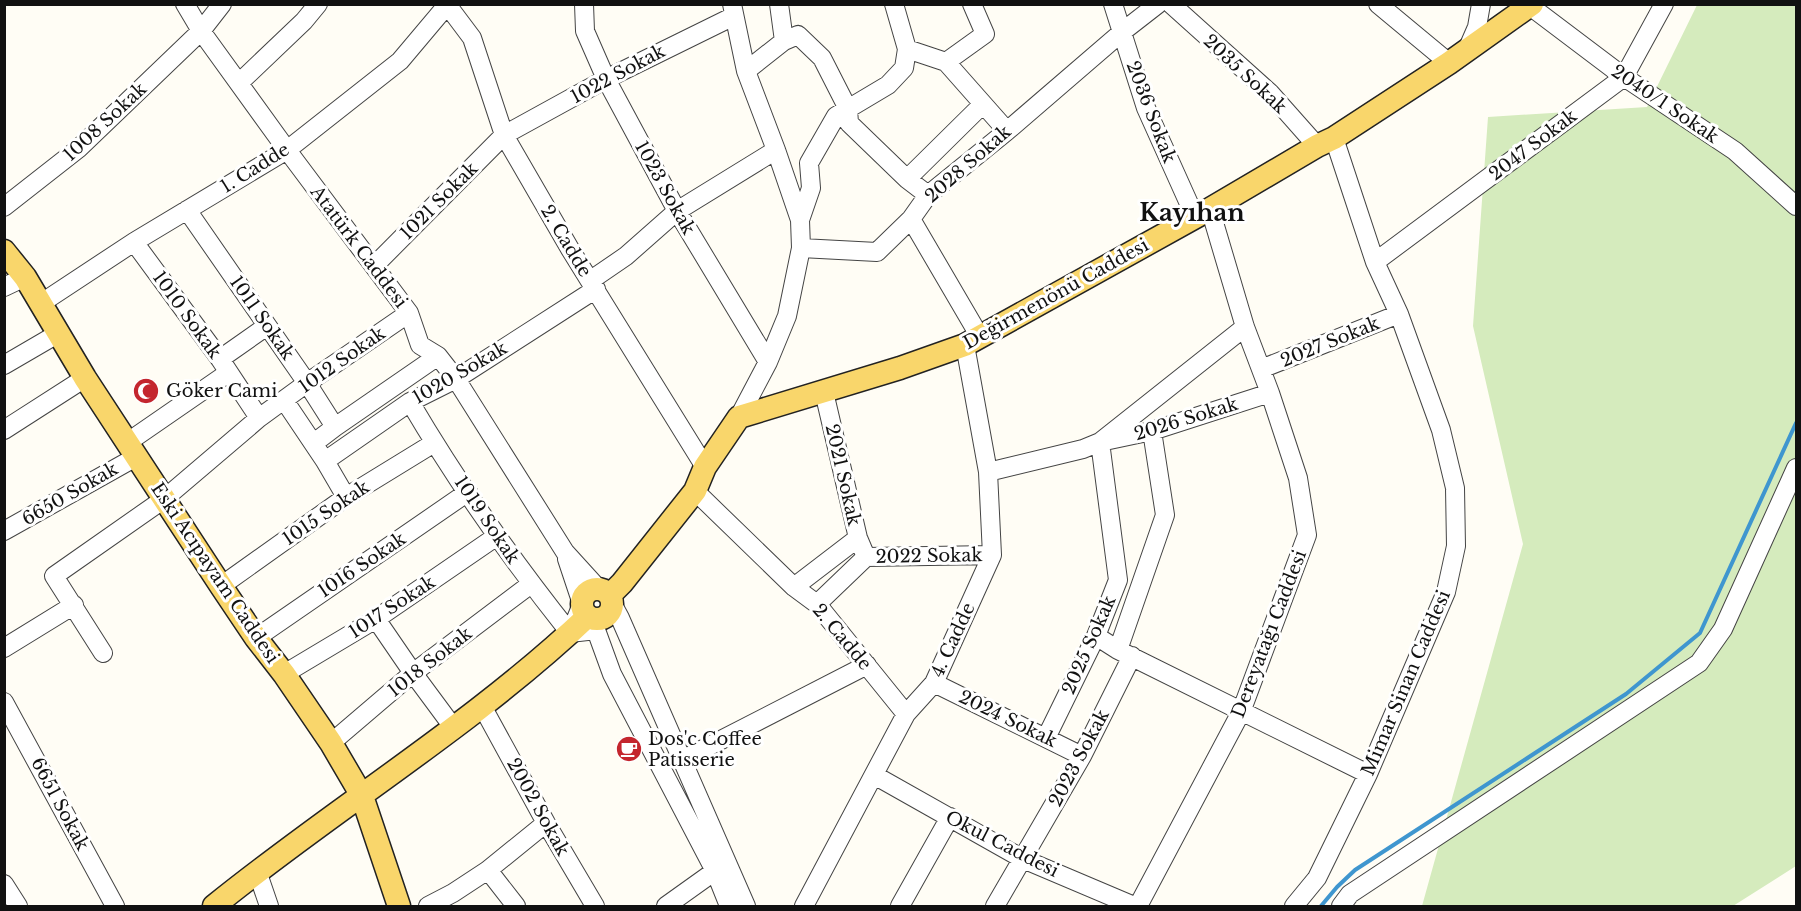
<svg xmlns="http://www.w3.org/2000/svg" width="1801" height="911" viewBox="0 0 1801 911" font-family="'Libre Baskerville',serif">
	<style>
		.green { fill: #d5ebbd }
		.lines { fill: none; stroke-linecap: round; stroke-linejoin: round }
		.stream { stroke: #3f96cf; stroke-width: 4 }
		.minor-casing { stroke: #444; stroke-width: 20 }
		.major-casing { stroke: #222; stroke-width: 25 }
		.minor { stroke: #fff; stroke-width: 18 }
		.major { stroke: #f9d66b; stroke-width: 22 }
		.labels { text-anchor: middle; stroke-width: 6; stroke-linejoin: round; paint-order: stroke }
		.street-label { font-size: 18px; fill: #111; stroke: #fff }
		.poi-label { font-size: 18px; fill: #111; stroke: #fff; text-anchor: start }
		.district-label { font-size: 24px; font-weight: bold; fill: #111; stroke: #fff }
	</style>
	<rect width="100%" height="100%" fill="#fffdf5"/>
	<!-- green -->
	<path class="green" d="M1697 5H1796V866L1733 906H1422L1523 544 1473 326 1488 117 1647 107Z"/>
	<g class="lines">
		<!-- stream -->
		<path class="stream" d="M1321 906 1337 887 1355 870 1626 694 1700 633 1796 423"/>
		<!-- minor casing -->
		<g class="minor-casing">
			<path id="minor" d="M185 4 201 31 287 150 409 313 420 345 438 356 456 379 565 552 595 585 601 589
				M584 4 585 31 606 79 677 211 768 362
				M732 4 746 71 776 150 800 220 801 248 787 316 768 362 739 417
				M779 4 784 41
				M1113 4 1146 108 1195 217
				M1171 4 1270 93 1317 146
				M1378 4 1449 63
				M448 6 472 38 504 135 570 249 705 467
				M1530 6 1624 77 1735 151 1796 206
				M907 49 946 62 1007 131
				M1467 50 1477 27 1481 4
				M946 62 985 34 972 4
				M746 71 784 41 798 35 822 58 848 109 849 123 907 179 928 195
				M239 83 304 21 318 4
				M907 179 983 104
				M4 207 78 149 201 31 222 4
				M187 210 307 383 335 427
				M911 219 980 337
				M800 220 811 188 809 163 836 116 888 85 904 68 907 49 894 4
				M134 242 220 359 259 418
				M801 248 877 252 911 219 928 195 1007 131 1122 32 1158 4
				M1375 262 1624 77 1664 4
				M374 266 504 135 606 79 734 16
				M591 280 626 256 677 211 776 150
				M4 287 25 277
				M40 304 134 242 287 150 400 61 448 4
				M220 359 267 326
				M4 365 59 333
				M1261 369 1399 314
				M824 392 858 538 866 557
				M284 400 325 461 346 497
				M410 402C457 482 512 560 570 633
				M4 430 85 378
				M128 442 228 373
				M314 443 335 427 438 356
				M325 461 410 402 456 379 596 289
				M988 472 1083 449 1100 442 1245 327
				M695 491 794 587 817 604 906 714
				M4 531 136 457
				M866 557 992 555
				M567 559 582 604 572 629
				M221 586 346 497 434 443
				M794 587 858 538
				M817 604 866 557
				M613 605 620 618 746 906
				M376 619 413 673 453 727
				M570 633 596 630 612 674 715 871 729 906
				M1096 636 1118 650 1368 774
				M256 638 468 492
				M4 648 74 605
				M1118 650 1165 515 1152 431
				M103 653 54 576 164 499 259 418 307 383 409 313
				M284 674 376 619 497 536
				M934 683 1082 756
				M4 702 115 906
				M482 706 546 823 595 906
				M1046 738 1096 636 1118 580 1100 442 1152 431 1270 393
				M331 743 413 673 531 584
				M682 760 867 665
				M874 775 1023 859 1134 906
				M488 870 516 906
				M257 871 269 906
				M4 884 18 906
				M428 906 453 893 488 870 546 823
				M666 906 715 871
				M804 906 906 714 934 683 992 555 988 472 965 345
				M900 906 950 817
				M995 906 1082 756 1132 656
				M1138 906 1241 712 1307 535 1298 478 1270 393 1245 327 1210 209
				M1294 906 1317 878 1368 774 1446 592 1456 546 1455 488 1441 430 1399 314 1375 262 1334 138
				M1341 906 1350 894 1699 663 1723 629 1796 468"/>
		</g>
		<!-- major casing -->
		<g class="major-casing">
			<path id="major" d="M4 251 25 277 85 378 221 586 256 638 284 674 331 743 362 796 399 906
				M582 604a15 15 0 1 1 30 0a15 15 0 1 1-30 0Z
				M610 595 622 583 695 491 705 467 739 417 900 368 965 345 1210 209 1317 146 1334 138 1449 63 1532 4
				M214 906C336 807 473 725 588 616"/>
		</g>
		<!-- minor -->
		<use href="#minor" class="minor"/>
		<!-- major -->
		<use href="#major" class="major"/>
	</g>
	<!-- icons -->
	<defs>
		<g id="mosque-disc" transform="scale(1.35)"><circle r="9.5" fill="#c4262e" stroke="#fff"/><path d="M3.5-4.9A6 6 0 1 0 3.5 4.9A5 5 0 1 1 3.5-4.9Z" fill="#fff"/></g>
		<g id="cafe-disc" transform="scale(1.35)"><circle r="9.5" fill="#c4262e" stroke="#fff"/><path d="M-5.5-4.5H6V0H3Q3 3.5 0 3.5H-2.5Q-5.5 3.5-5.5 0ZM3-3.2v2h1.7v-2ZM-6 4.5H4V6H-6Z" fill="#fff"/></g>
	</defs>
	<g fill-rule="evenodd">
		<use href="#mosque-disc" x="146" y="391"/>
		<use href="#cafe-disc" x="629" y="749"/>
	</g>
	<g class="labels">
		<!-- street labels -->
		<g class="street-label">
			<text transform="translate(618 74) rotate(-28)" y="6">1022 Sokak</text>
			<text transform="translate(1245 74) rotate(43)" y="6">2035 Sokak</text>
			<text transform="translate(1665 104) rotate(34)" y="6">2040/1 Sokak</text>
			<text transform="translate(1151 112) rotate(69)" y="6">2036 Sokak</text>
			<text transform="translate(105 122) rotate(-43)" y="6">1008 Sokak</text>
			<text transform="translate(1533 145) rotate(-37)" y="6">2047 Sokak</text>
			<text transform="translate(968 164) rotate(-41)" y="6">2028 Sokak</text>
			<text transform="translate(255 168) rotate(-32)" y="6">1. Cadde</text>
			<text transform="translate(665 188) rotate(61)" y="6">1023 Sokak</text>
			<text transform="translate(439 201) rotate(-45)" y="6">1021 Sokak</text>
			<text transform="translate(566 241) rotate(59)" y="6">2. Cadde</text>
			<text transform="translate(359 247) rotate(53)" y="6">Atatürk Caddesi</text>
			<text transform="translate(1056 294) rotate(-29)" y="6">Değirmenönü Caddesi</text>
			<text transform="translate(187 315) rotate(54)" y="6">1010 Sokak</text>
			<text transform="translate(262 318) rotate(55)" y="6">1011 Sokak</text>
			<text transform="translate(1330 342) rotate(-22)" y="6">2027 Sokak</text>
			<text transform="translate(342 360) rotate(-35)" y="6">1012 Sokak</text>
			<text transform="translate(460 373) rotate(-30)" y="6">1020 Sokak</text>
			<text transform="translate(1186 419) rotate(-17)" y="6">2026 Sokak</text>
			<text transform="translate(843 475) rotate(77)" y="6">2021 Sokak</text>
			<text transform="translate(70 494) rotate(-30)" y="6">6650 Sokak</text>
			<text transform="translate(326 513) rotate(-34)" y="6">1015 Sokak</text>
			<text transform="translate(487 520) rotate(56)" y="6">1019 Sokak</text>
			<text transform="translate(929 556) rotate(-1)" y="6">2022 Sokak</text>
			<text transform="translate(362 565) rotate(-34)" y="6">1016 Sokak</text>
			<text transform="translate(215 573) rotate(56)" y="6">Eski Acıpayam Caddesi</text>
			<text transform="translate(392 607) rotate(-33)" y="6">1017 Sokak</text>
			<text transform="translate(1269 634) rotate(-69)" y="6">Dereyatağı Caddesi</text>
			<text transform="translate(842 637) rotate(50)" y="6">2. Cadde</text>
			<text transform="translate(953 640) rotate(-65)" y="6">4. Cadde</text>
			<text transform="translate(1089 645) rotate(-66)" y="6">2025 Sokak</text>
			<text transform="translate(430 662) rotate(-38)" y="6">1018 Sokak</text>
			<text transform="translate(1406 683) rotate(-67)" y="6">Mimar Sinan Caddesi</text>
			<text transform="translate(1008 719) rotate(26)" y="6">2024 Sokak</text>
			<text transform="translate(1079 758) rotate(-62)" y="6">2023 Sokak</text>
			<text transform="translate(60 804) rotate(62)" y="6">6651 Sokak</text>
			<text transform="translate(538 807) rotate(61)" y="6">2002 Sokak</text>
			<text transform="translate(1002 844) rotate(27)" y="6">Okul Caddesi</text>
		</g>
		<!-- poi labels -->
		<g class="poi-label">
			<text x="166" y="397">Göker Cami</text>
			<text x="648" y="745">Dos'c Coffee<tspan x="648" dy="21">Patisserie</tspan></text>
		</g>
		<!-- district labels -->
		<g class="district-label">
			<text x="1192" y="221">Kayıhan</text>
		</g>
	</g>
	<!-- border -->
	<rect width="1801" height="911" fill="none" stroke="#111111" stroke-width="12"/>
</svg>
